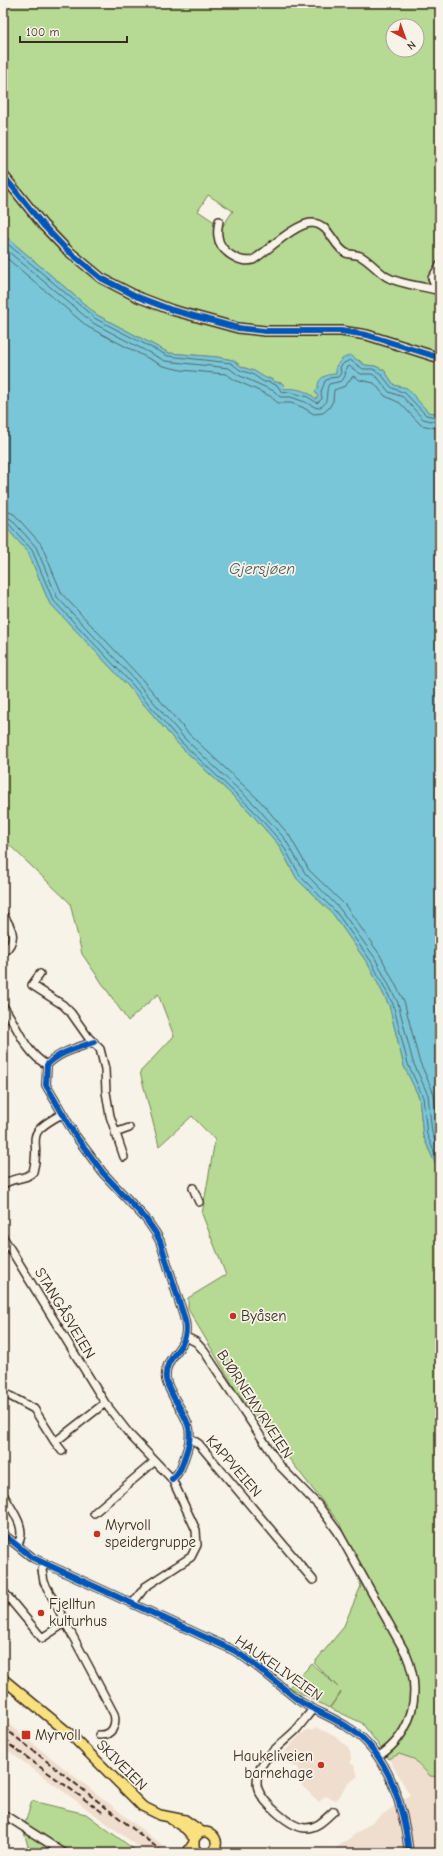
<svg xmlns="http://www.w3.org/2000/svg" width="443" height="1856" viewBox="0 0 443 1856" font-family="'Comic Neue',sans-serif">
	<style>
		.built { fill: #efddcd }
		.green { fill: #b6d993; stroke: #788258; fill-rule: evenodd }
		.water { fill: #79c6d8; stroke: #60888e }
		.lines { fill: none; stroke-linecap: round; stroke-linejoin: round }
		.shore { stroke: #546868; stroke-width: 1 }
		.minor-casing { stroke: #3b2a1e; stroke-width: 10 }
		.major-casing { stroke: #3b2a1e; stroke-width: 12 }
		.minor { stroke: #f7f3e8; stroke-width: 7 }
		.major { stroke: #fae180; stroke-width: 9 }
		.rail { stroke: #3b2a1e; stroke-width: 2; stroke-dasharray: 6 3; stroke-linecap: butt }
		.cycleway-casing { stroke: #f7f3e8; stroke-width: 8 }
		.cycleway { stroke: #0057b8; stroke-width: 6 }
		.poi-dot { fill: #c8321e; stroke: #f7f3e8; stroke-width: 1.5 }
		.labels { text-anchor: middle; stroke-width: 3.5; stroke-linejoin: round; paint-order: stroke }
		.street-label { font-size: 15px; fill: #3b2a1e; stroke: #f7f3e8 }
		.poi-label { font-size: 15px; fill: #3b2a1e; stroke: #f7f3e8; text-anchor: start }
		.water-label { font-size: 16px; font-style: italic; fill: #4e5956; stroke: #f7f3e8 }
	</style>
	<rect width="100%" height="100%" fill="#f7f3e8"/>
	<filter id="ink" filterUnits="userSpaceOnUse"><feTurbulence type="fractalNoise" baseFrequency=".025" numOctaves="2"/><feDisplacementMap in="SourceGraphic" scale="8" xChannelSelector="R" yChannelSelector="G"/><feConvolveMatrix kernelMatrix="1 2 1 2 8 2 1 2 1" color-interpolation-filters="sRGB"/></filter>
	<g filter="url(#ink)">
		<!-- built -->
		<path class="built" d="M3 1720 168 1850 167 1852 168 1853H147L3 1747Z
			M316 1727 334 1736 348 1747 351 1755V1764L354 1765 358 1776 348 1784 336 1800 325 1796 319 1802 293 1777 292 1773 298 1772V1767L292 1766 287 1761 280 1757 300 1735 309 1729 310 1731 313 1730Z
			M399 1754 414 1759 429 1776 440 1777V1853H329L410 1795 389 1759Z"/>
		<!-- green -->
		<path class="green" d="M3 3H440V414L428 412 407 389 394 385 384 370 375 366 365 365 359 360 336 374 320 382 318 398 316 399C308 391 293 388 283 389L282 383 275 382 269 378 266 379 254 371 242 367 233 360 217 357 169 353 97 315 3 234ZM393 26H417V50H393ZM208 195 233 211 222 227 198 211Z
			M3 524 28 552 49 602 128 686 178 744 249 811 278 844 297 879 333 914 368 964 389 1005 404 1066 419 1097 423 1136 440 1174V1777L430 1776 414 1759 399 1754 389 1759 362 1723 330 1708 341 1692 329 1708 289 1687 312 1664 338 1687 314 1663 343 1628 361 1586 340 1524 237 1392 188 1309V1298L226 1275 202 1214 215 1140 192 1116 159 1146 140 1072 174 1036 158 994 128 1021 82 954 70 903 3 839Z
			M32 1801 86 1814 139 1853H30L23 1829Z"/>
		<!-- water -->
		<path class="water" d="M3 234 97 315 169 353 217 357 233 360 242 367 254 371 266 378 271 379 275 382 282 383 284 385 283 389C295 387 308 391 316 399L318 396 315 392 318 388C317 378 326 374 336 374V366L342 359 350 355 365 365 375 366 384 370 394 385 407 388 428 412 440 414V1174L423 1136 419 1097 404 1066 389 1005 368 964 333 914 297 879 278 844 249 811 178 744 128 686 49 602 28 552 3 524Z"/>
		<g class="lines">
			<!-- shore -->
			<path class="shore" d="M3 240 96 319 168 356 231 363 240 370 252 374 264 382H269L278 386 282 393 290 392 308 397 317 403 322 399 321 392 325 381 330 378 338 377 341 373 340 367 344 363 350 360 363 369H373L381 374 392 388 405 393 426 415 440 418
				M3 247 93 323 165 361 229 368 238 375 274 391 280 397H291L305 402 317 408C331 405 324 393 329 384L342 381 345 376 346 369 349 366 361 374H372L378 378 389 392 403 397 423 419 440 423
				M3 255 88 327 163 366 181 370 226 374 235 380 270 396 278 403H291L302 407 314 414 323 413 329 408 333 401 334 390 345 386 353 376 360 380 374 383 385 396 400 403 421 425 440 429
				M3 510 14 514 41 544 62 594 139 676 189 734 260 801 289 835 309 870 345 905 380 955 404 1001 419 1060 434 1094 438 1132 440 1138
				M3 516 11 519 36 547 57 597 135 680 184 738 255 805 285 839 305 873 340 909 375 958 398 1003 413 1062 428 1095 432 1133 440 1152
				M3 521 8 523 32 550 53 600 131 683 181 742 252 809 281 842 301 877 336 912 371 961 393 1004 408 1064 423 1097 427 1135 440 1165"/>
			<!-- minor casing -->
			<g class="minor-casing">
				<path id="minor" d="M219 221C218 226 217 231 218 236 219 251 240 264 253 260 267 251 296 223 312 223 330 224 333 246 346 253 350 255 356 254 360 256 370 261 377 271 387 277 401 285 424 286 440 291
					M436 289 432 278 440 265
					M3 915C13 929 18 940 3 953
					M40 974 32 985 63 1005 71 1013 88 1037 100 1049 105 1069 106 1092 110 1116 124 1157
					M3 1006C18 1026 24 1052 47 1065
					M94 1042C77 1048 59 1052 47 1065L46 1085 75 1135 103 1173 146 1219 155 1232 160 1241 184 1317C194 1350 163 1352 166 1379 167 1385 170 1390 173 1396 186 1420 196 1427 185 1456 182 1465 180 1473 172 1479
					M115 1133 129 1128
					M3 1185C13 1176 25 1181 33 1172 43 1137 19 1137 62 1114
					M193 1188 199 1202
					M3 1237 105 1403 130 1435 172 1479 196 1530 197 1545 191 1557 145 1587 133 1603
					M186 1337 196 1342 204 1351 281 1467 318 1505 338 1532 406 1654C422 1691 414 1733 379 1756
					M8 1395 34 1409 55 1442
					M190 1438 199 1444 313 1580
					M62 1451 55 1442 105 1403
					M3 1494C11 1509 29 1529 17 1545
					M94 1513 155 1461
					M3 1534 33 1558 233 1650C257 1664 276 1683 298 1700 314 1711 333 1717 349 1728 389 1753 404 1808 409 1853
					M45 1563 42 1570 44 1582 114 1714C117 1725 112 1736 99 1735
					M3 1591 42 1638 65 1623
					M313 1709C307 1716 302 1723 296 1730 283 1743 263 1756 258 1774 257 1779 256 1784 258 1789 263 1803 291 1828 306 1828 318 1828 326 1818 334 1811
					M3 1814 64 1853"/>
			</g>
			<!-- major casing -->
			<g class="major-casing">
				<path id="major" d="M3 175 43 225 66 249 101 278 138 297 172 310 238 328 265 331H341L367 335 440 358
					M3 1679 71 1735 142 1806 160 1815 185 1820 202 1832
					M171 1819 186 1829 194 1838
					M187 1853 193 1844
					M199 1853 194 1848V1840C203 1821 227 1840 211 1853"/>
			</g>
			<!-- minor -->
			<use href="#minor" class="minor"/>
			<!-- major -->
			<use href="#major" class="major"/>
			<!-- rail -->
			<path class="rail" d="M3 1727 164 1853
				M3 1740 102 1812"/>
			<!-- cycleway casing -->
			<g class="cycleway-casing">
				<path id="cycleway" d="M3 175 43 225 66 249 101 278 138 297 172 310 238 328 265 331H341L367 335 440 358
					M94 1042C77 1048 59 1052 47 1065L46 1085 75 1135 103 1173 146 1219 155 1232 160 1241 184 1317C194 1350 163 1352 166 1379 167 1385 170 1390 173 1396 186 1420 196 1427 185 1456 182 1465 180 1473 172 1479
					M3 1534 33 1558 233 1650C257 1664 276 1683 298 1700 314 1711 333 1717 349 1728 389 1753 404 1808 409 1853"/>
			</g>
			<!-- cycleway -->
			<use href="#cycleway" class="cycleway"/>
		</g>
	</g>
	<!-- markers -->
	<g class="poi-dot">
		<circle cx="233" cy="1316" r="4"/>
		<circle cx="97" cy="1534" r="4"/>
		<circle cx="41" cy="1613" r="4"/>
		<rect x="21" y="1730" width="10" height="10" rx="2"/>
		<circle cx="321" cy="1765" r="4"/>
	</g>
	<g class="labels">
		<!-- street labels -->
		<g class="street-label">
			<text transform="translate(65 1313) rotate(59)" y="5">STANGÅSVEIEN</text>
			<text transform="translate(255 1404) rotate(57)" y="5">BJØRNEMYRVEIEN</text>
			<text transform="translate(234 1466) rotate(49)" y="5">KAPPVEIEN</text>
			<text transform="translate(279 1668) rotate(35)" y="5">HAUKELIVEIEN</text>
			<text transform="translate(122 1765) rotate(45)" y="5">SKIVEIEN</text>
		</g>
		<!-- poi labels -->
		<g class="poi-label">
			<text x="241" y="1321">Byåsen</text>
			<text x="105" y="1530">Myrvoll<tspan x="105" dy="17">speidergruppe</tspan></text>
			<text x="49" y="1609">Fjelltun<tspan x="49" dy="17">kulturhus</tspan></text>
			<text x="35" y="1740">Myrvoll</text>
			<text x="313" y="1761" text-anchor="end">Haukeliveien<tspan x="313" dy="17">barnehage</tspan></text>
		</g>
		<!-- water labels -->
		<g class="water-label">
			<text x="262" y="574">Gjersjøen</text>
		</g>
	</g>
	<!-- margin -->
	<rect width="443" height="1856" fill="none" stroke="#f7f3e8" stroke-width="16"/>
	<rect x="8" y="8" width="427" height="1840" fill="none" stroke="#3b2a1e" stroke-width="1.5" filter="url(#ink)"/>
	<!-- north arrow -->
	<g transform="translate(405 38) rotate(139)"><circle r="19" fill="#f7f3e8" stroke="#aca397"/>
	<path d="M0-3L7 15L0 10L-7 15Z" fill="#c8321e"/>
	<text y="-6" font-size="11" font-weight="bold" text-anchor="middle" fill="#3b2a1e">N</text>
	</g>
	<!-- scale -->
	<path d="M20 36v6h107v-6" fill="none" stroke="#3b2a1e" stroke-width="2"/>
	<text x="26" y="36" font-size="12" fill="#3b2a1e" stroke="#f7f3e8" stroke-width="3" paint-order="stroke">100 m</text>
</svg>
